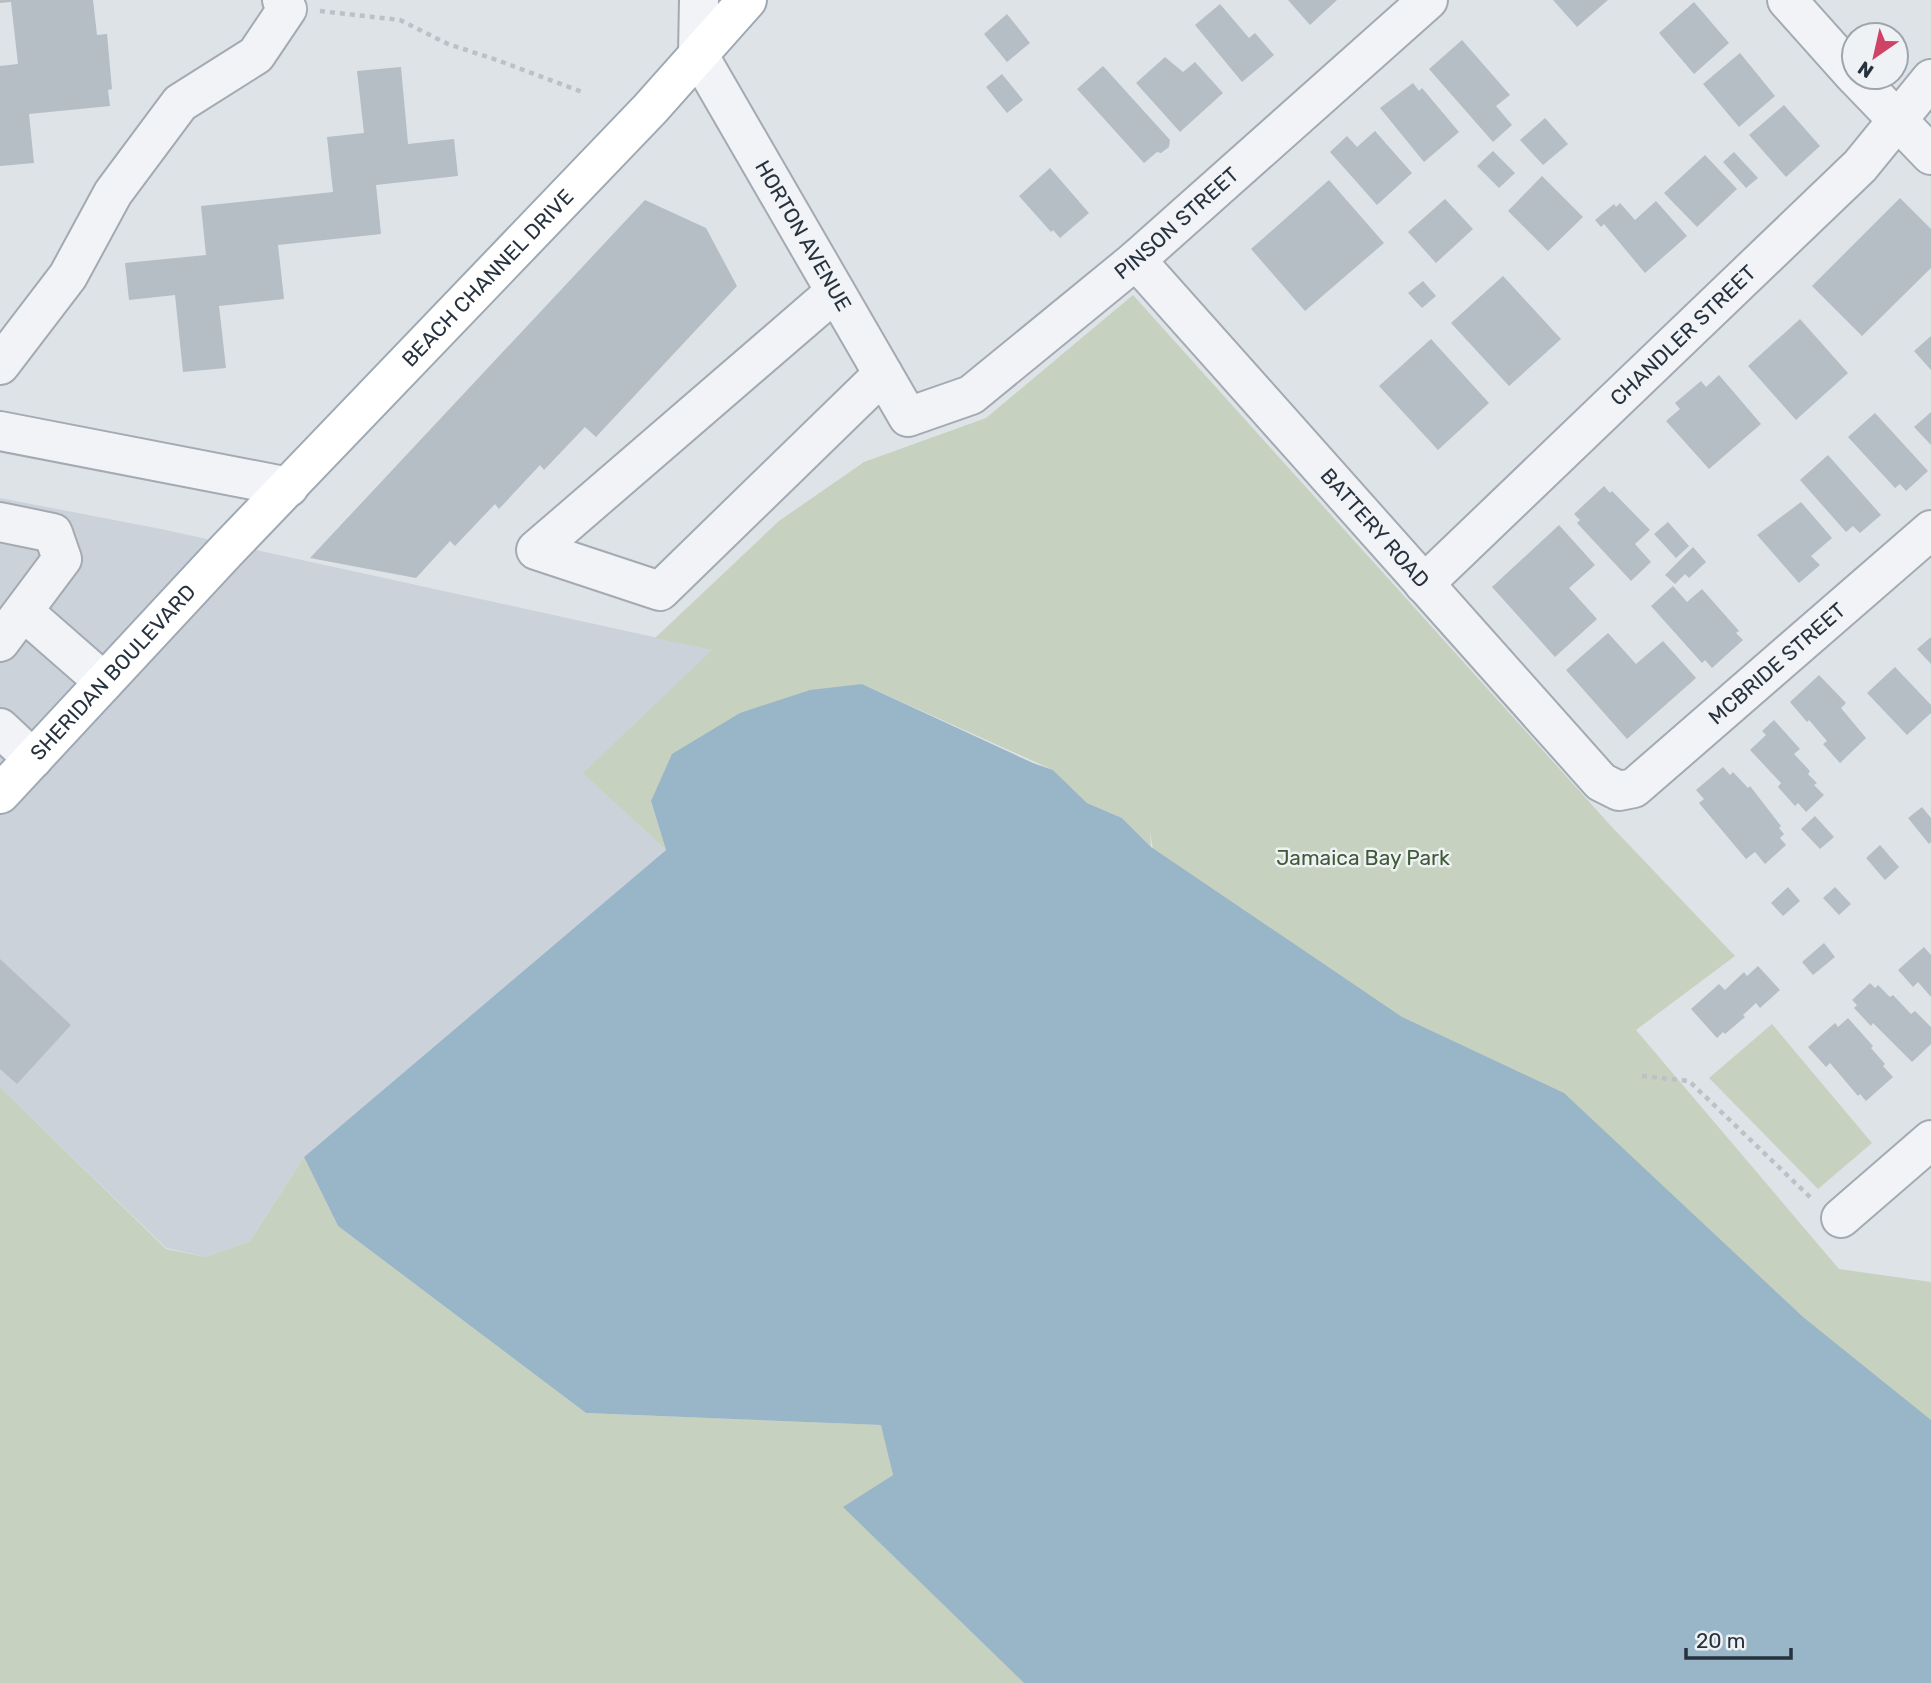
<svg xmlns="http://www.w3.org/2000/svg" width="1931" height="1683" viewBox="0 0 1931 1683" font-family="Rubik,sans-serif">
	<style>
		.built { fill: #ccd2da }
		.green { fill: #c6d2bf }
		.water { fill: #99b5c8 }
		.building { fill: #b5bdc5 }
		.lines { fill: none; stroke-linecap: round; stroke-linejoin: round }
		.minor-casing { stroke: #a3aab2; stroke-width: 42 }
		.major-casing { stroke: #9ea9b3; stroke-width: 42 }
		.path { stroke: #bcc1c6; stroke-width: 4.5; stroke-dasharray: 5 5; stroke-linecap: butt }
		.minor { stroke: #f1f3f6; stroke-width: 38 }
		.major { stroke: #fff; stroke-width: 38 }
		.labels { text-anchor: middle; stroke-width: 5; stroke-linejoin: round; paint-order: stroke }
		.street-label { font-size: 21px; fill: #27323f; stroke: #eef2f5 }
		.park-label { font-size: 21px; fill: #405a35; stroke: #eef2f5 }
	</style>
	<rect width="100%" height="100%" fill="#dee3e8"/>
	<!-- built -->
	<path class="built" d="M0 498 161 529 713 650 584 773 666 850 304 1157 250 1241 206 1257 166 1248 0 1087Z"/>
	<!-- green -->
	<path class="green" d="M1133 295 1611 826 1735 956 1636 1030 1839 1269 1931 1282V1654L1172 962 1150 832 1151 847 1122 818 1087 803 1053 770 862 684 651 801 666 850 583 773 712 650 655 638 779 521 864 462 986 418Z
		M1772 1024 1872 1143 1818 1189 1709 1078Z
		M0 1087 166 1249 206 1257 250 1241 304 1157 338 1226 586 1413 882 1425 893 1475 844 1507 1024 1683H0Z"/>
	<!-- water -->
	<path class="water" d="M862 684 1033 763 1053 770 1087 803 1122 818 1151 847 1402 1017 1564 1093 1803 1317 1931 1420V1683H1024L843 1507 893 1475 881 1425 586 1413 338 1226 304 1157 666 850 651 801 672 754 740 713 810 690Z"/>
	<!-- building -->
	<path class="building" d="M0 0H93L97 35 107 34 112 89 108 90 110 106 29 114 34 163 0 166V66L18 64 11 2 0 3Z
		M1288 0H1337L1310 25Z
		M1553 0H1608L1577 27Z
		M1694 2 1729 43 1694 74 1659 33Z
		M1220 4 1249 38 1255 33 1274 55 1242 82 1195 25Z
		M1007 14 1030 43 1007 62 984 34Z
		M1462 40 1510 95 1496 106 1512 125 1493 142 1429 69Z
		M1740 53 1775 96 1739 127 1703 84Z
		M1165 57 1183 72 1195 62 1223 93 1180 132 1136 83Z
		M1103 66 1170 140 1169 147 1161 153 1157 152 1144 163 1077 89Z
		M401 67 408 144 454 139 458 176 376 185 381 234 278 245 284 299 219 306 226 368 183 372 175 295 129 300 125 263 206 255 201 206 333 192 327 137 364 133 357 71Z
		M1002 74 1023 100 1007 113 986 87Z
		M1413 83 1419 91 1422 88 1459 132 1424 162 1380 108Z
		M1784 105 1820 146 1786 177 1749 135Z
		M1545 118 1568 144 1543 165 1520 140Z
		M1375 131 1412 173 1377 205 1330 152 1347 136 1357 147Z
		M1493 151 1515 173 1499 188 1477 166Z
		M1734 152 1758 178 1746 188 1723 162Z
		M1705 155 1737 189 1697 227 1664 193Z
		M1050 168 1089 213 1060 238 1053 230 1051 232 1019 196Z
		M1542 176 1583 217 1548 251 1508 211Z
		M1329 180 1384 243 1305 311 1251 249Z
		M1900 198 1931 229V268L1862 336 1812 286Z
		M1445 199 1473 229 1436 263 1408 232Z
		M645 200 706 228 737 286 596 437 585 427 544 470 540 465 499 509 495 504 455 546 450 541 416 578 310 558Z
		M1656 201 1687 236 1645 273 1604 224 1601 227 1595 220 1614 204 1616 207 1620 203 1635 220Z
		M1503 276 1561 339 1509 386 1451 323Z
		M1423 281 1436 296 1422 308 1408 293Z
		M1800 319 1848 373 1796 420 1748 366Z
		M1931 336V370L1914 351Z
		M1431 339 1489 403 1438 450 1379 386Z
		M1719 375 1761 424 1709 469 1666 421 1680 409 1675 403 1701 381 1706 387Z
		M1931 412V445L1914 427Z
		M1875 413 1928 471 1906 491 1900 484 1895 488 1848 437Z
		M1828 455 1881 515 1860 533 1853 526 1846 532 1800 480Z
		M1604 486 1610 493 1612 491 1650 530 1635 544 1651 562 1631 581 1577 523 1580 520 1574 514Z
		M1801 502 1832 538 1811 556 1820 565 1799 583 1757 535Z
		M1668 522 1689 546 1676 558 1654 534Z
		M1559 525 1595 565 1569 588 1597 619 1555 657 1492 587Z
		M1693 547 1706 562 1689 578 1685 574 1675 584 1665 575Z
		M1673 586 1687 602 1702 589 1739 631 1736 633 1743 640 1712 668 1705 660 1702 663 1651 606Z
		M1608 633 1636 664 1663 641 1696 678 1627 739 1566 670Z
		M1931 637V664L1917 649Z
		M1895 667 1931 705V713L1907 735 1867 693Z
		M1819 675 1846 703 1841 708 1866 738 1840 763 1823 744 1827 741 1809 720 1807 722 1790 702Z
		M1774 720 1800 749 1794 754 1810 771 1808 774 1817 783 1814 785 1824 795 1806 812 1798 803 1795 806 1778 787 1781 783 1750 750 1766 735 1762 731Z
		M1723 767 1730 775 1733 772 1748 788 1750 786 1781 826 1779 828 1784 834 1780 838 1786 845 1765 864 1755 852 1746 859 1699 803 1704 799 1696 790Z
		M1922 807 1931 818V842L1929 844 1908 818Z
		M1815 816 1834 837 1820 849 1801 829Z
		M1880 845 1899 867 1885 880 1866 858Z
		M1788 887 1800 901 1783 916 1771 903Z
		M1835 887 1851 904 1839 915 1823 898Z
		M1824 943 1835 957 1813 975 1802 962Z
		M1924 947 1931 955V997L1918 982 1913 987 1898 970Z
		M0 959 71 1025 17 1084 0 1069Z
		M1758 966 1780 990 1760 1008 1756 1003 1743 1015 1745 1017 1725 1034 1723 1032 1717 1038 1691 1009 1719 984 1725 990 1744 972 1747 976Z
		M1870 983 1875 988 1878 985 1890 997 1893 995 1911 1014 1915 1011 1931 1027V1044L1912 1062 1873 1023 1871 1026 1854 1008 1857 1005 1852 1000Z
		M1848 1018 1873 1046 1871 1048 1885 1064 1883 1066 1893 1077 1866 1101 1860 1094 1858 1096 1830 1063 1826 1067 1808 1047 1835 1023 1838 1027Z"/>
	<g class="lines">
		<!-- minor casing -->
		<g class="minor-casing">
			<g id="minor">
				<path id="s1" d="M699 0 698 54 908 417 971 395 1136 260 1428 0"/>
				<path d="M1787 0 1854 75"/>
				<path d="M1856 77 1931 155"/>
				<path id="s2" d="M1136 260 1601 782 1619 791 1634 788 1931 530"/>
				<path d="M835 292 536 550 660 591 883 374"/>
				<path d="M0 365 68 276 113 193 180 103 256 55 287 9 282 0"/>
				<path d="M0 431 289 487"/>
				<path d="M0 522 53 533 62 559 0 642"/>
				<path id="s3" d="M1424 584 1860 166 1931 79"/>
				<path d="M24 612 104 682"/>
				<path d="M0 728 33 759"/>
				<path d="M1841 1218 1931 1140"/>
			</g>
		</g>
		<!-- major casing -->
		<g class="major-casing">
			<g id="major">
				<path id="s4" d="M0 794 226 551 650 109 747 0"/>
			</g>
		</g>
		<!-- path -->
		<path class="path" d="M320 11 400 20 448 44 497 60 585 93
			M1642 1076 1689 1081 1811 1198"/>
		<!-- minor -->
		<use href="#minor" class="minor"/>
		<!-- major -->
		<use href="#major" class="major"/>
	</g>
	<g class="labels">
		<!-- street labels -->
		<g class="street-label">
			<text dy="7" stroke="none"><textPath href="#s1" startOffset="808">PINSON STREET</textPath></text>
			<text dy="7" stroke="none"><textPath href="#s1" startOffset="264">HORTON AVENUE</textPath></text>
			<text dy="7" stroke="none"><textPath href="#s4" startOffset="710">BEACH CHANNEL DRIVE</textPath></text>
			<text dy="7" stroke="none"><textPath href="#s3" startOffset="359">CHANDLER STREET</textPath></text>
			<text dy="7" stroke="none"><textPath href="#s2" startOffset="359">BATTERY ROAD</textPath></text>
			<text dy="7" stroke="none"><textPath href="#s2" startOffset="924">MCBRIDE STREET</textPath></text>
			<text dy="7" stroke="none"><textPath href="#s4" startOffset="166">SHERIDAN BOULEVARD</textPath></text>
		</g>
		<!-- park labels -->
		<g class="park-label">
			<text x="1363" y="865">Jamaica Bay Park</text>
		</g>
	</g>
	<!-- north arrow -->
	<g transform="translate(1875 56) rotate(214)"><circle r="33" fill="#eef2f5" stroke="#9ea5ac" stroke-width="2"/>
	<path d="M0-5L12 26L0 18L-12 26Z" fill="#ce4366"/>
	<text y="-10" font-size="19" font-weight="bold" text-anchor="middle" fill="#27323f">N</text>
	</g>
	<!-- scale -->
	<path d="M1686 1648v10h105v-10" fill="none" stroke="#27323f" stroke-width="3.5"/>
	<text x="1696" y="1648" font-size="21" fill="#27323f" stroke="#eef2f5" stroke-width="5" paint-order="stroke">20 m</text>
</svg>
